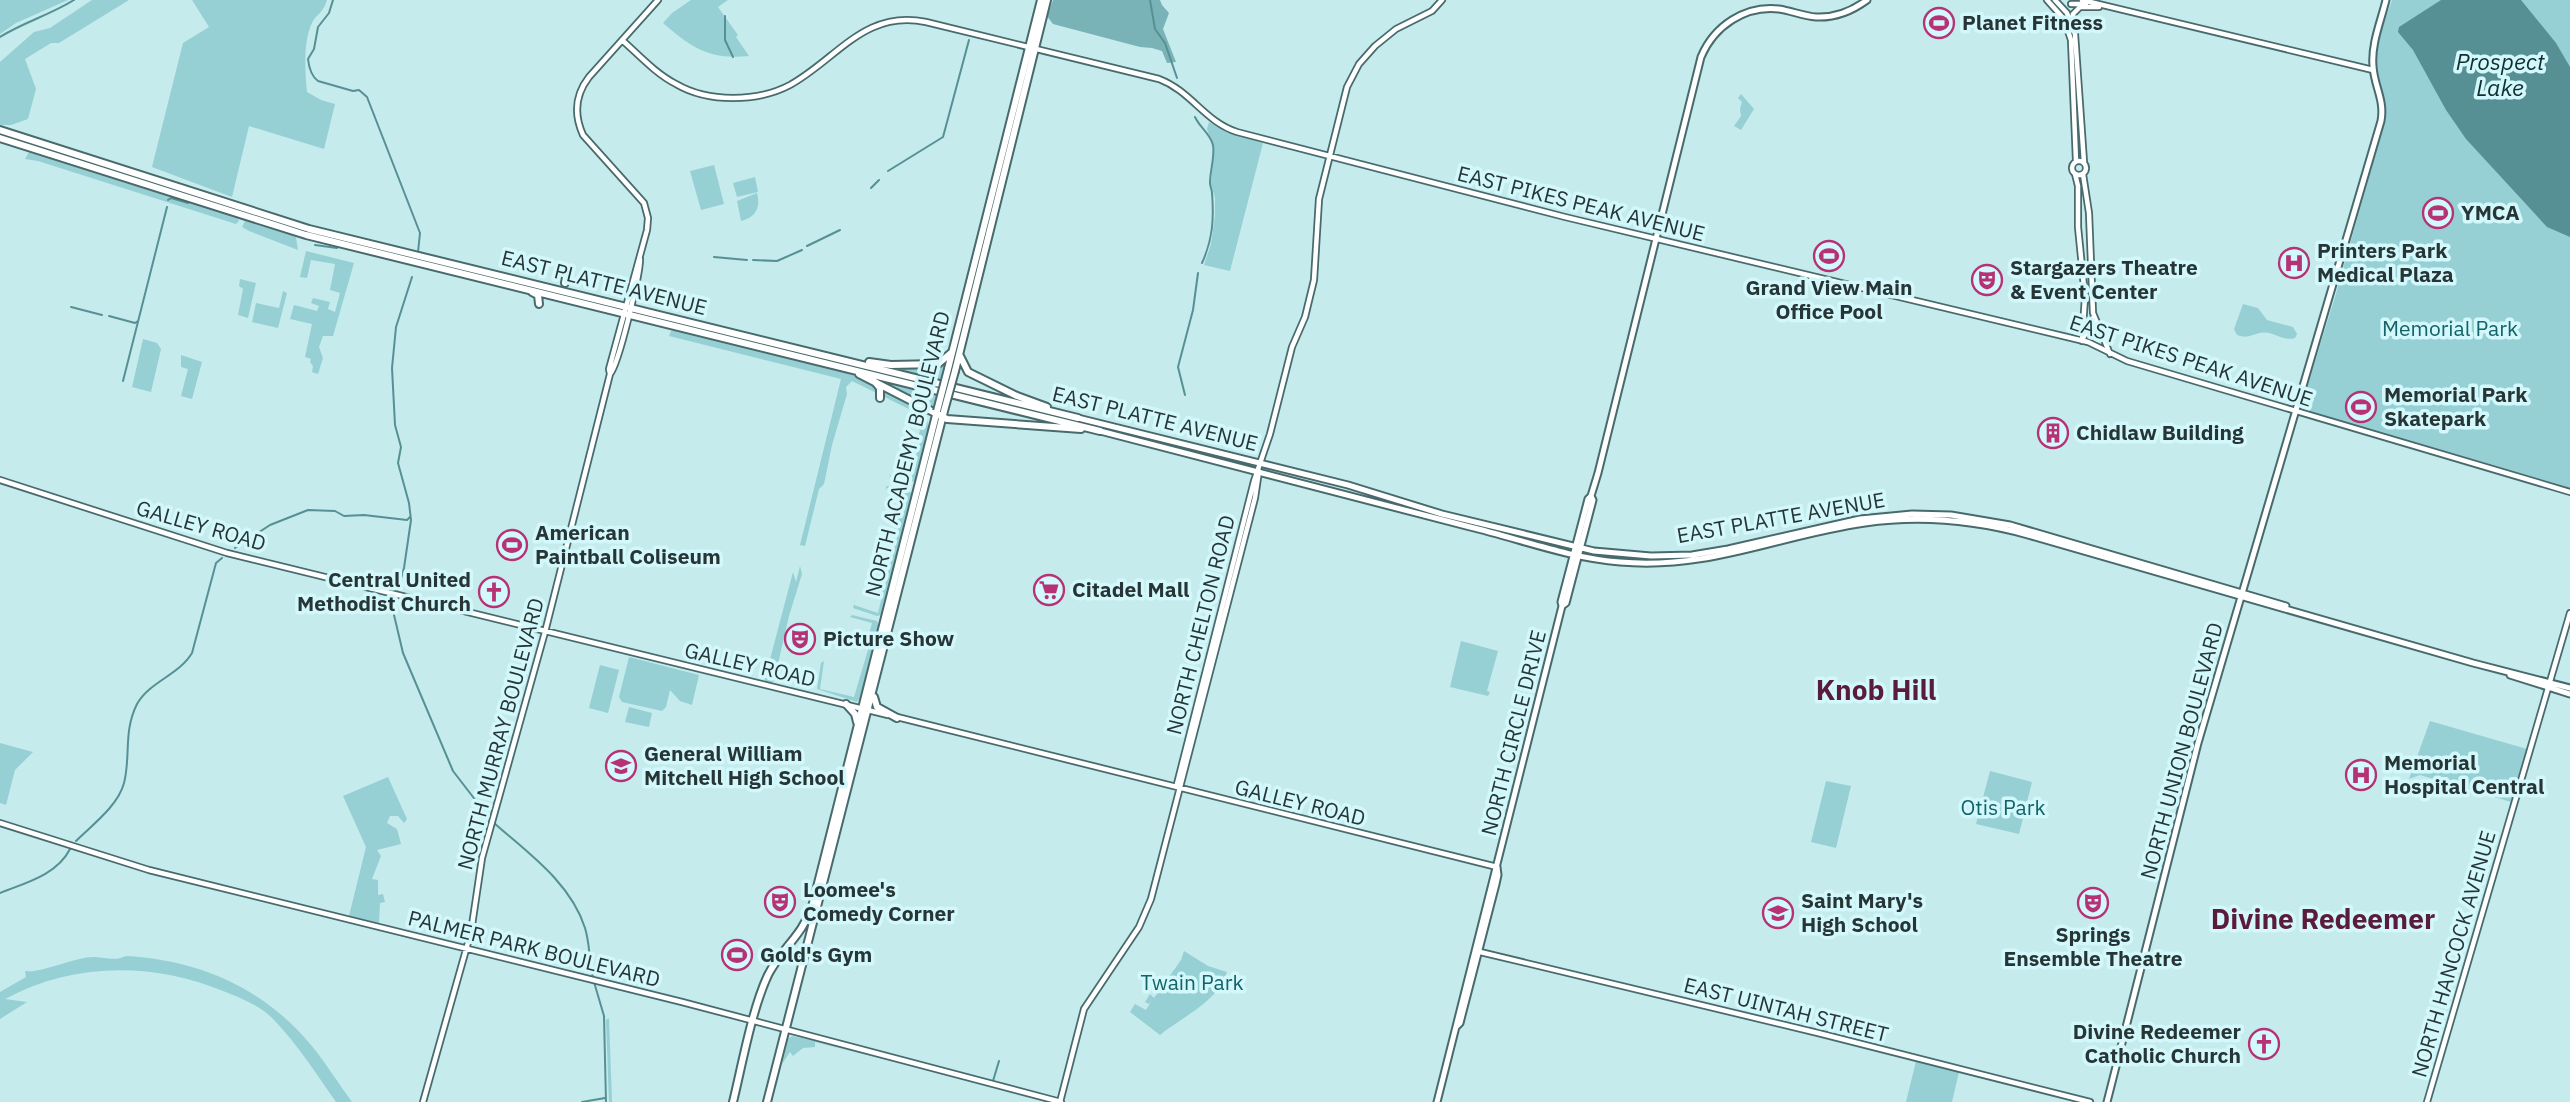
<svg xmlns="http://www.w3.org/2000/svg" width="2570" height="1102" viewBox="0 0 2570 1102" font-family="'IBM Plex Sans',sans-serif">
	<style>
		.green { fill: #96d0d4 }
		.forest { fill: #79b3b7 }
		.water { fill: #579094 }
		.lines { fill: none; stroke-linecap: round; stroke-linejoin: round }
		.stream { stroke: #579094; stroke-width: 2 }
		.secondary-casing { stroke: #486a6c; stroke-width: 8 }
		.primary-casing { stroke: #486a6c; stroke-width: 9 }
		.highway-casing { stroke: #486a6c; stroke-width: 10 }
		.secondary { stroke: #fff; stroke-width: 4.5 }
		.primary { stroke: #fff; stroke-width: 5 }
		.highway { stroke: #fff; stroke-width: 6 }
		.highway-bridge-casing { stroke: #486a6c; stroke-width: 10; stroke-linecap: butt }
		.highway-bridge { stroke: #fff; stroke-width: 6 }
		.labels { text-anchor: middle; stroke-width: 7; stroke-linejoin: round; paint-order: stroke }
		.poi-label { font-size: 21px; font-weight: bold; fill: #273536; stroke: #d2f8fb; text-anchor: start }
		.street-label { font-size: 21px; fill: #273536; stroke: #d2f8fb }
		.park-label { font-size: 21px; fill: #136368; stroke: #d2f8fb }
		.water-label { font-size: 23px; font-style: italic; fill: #102e30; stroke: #d2f8fb }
		.district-label { font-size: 28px; font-weight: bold; fill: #5b1b3a; stroke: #d2f8fb }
	</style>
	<rect width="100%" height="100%" fill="#c5ebed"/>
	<!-- green -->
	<path class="green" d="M0 0H68L16 23 0 34Z
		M92 0H129L59 43H51L25 59 36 89 28 119 11 125H0V62L34 32 50 28Z
		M192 0H327C322 15 316 14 312 23 303 41 305 72 307 92L321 100 335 104 324 149 249 126 232 197 152 167 183 43 209 27Z
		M691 0H728L718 7 738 35 736 37 749 56C709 60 692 48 663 23L672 13Z
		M2392 0H2570V488L2326 417 2301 407 2335 297 2385 120C2389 100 2378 85 2377 66 2375 44 2385 20 2392 0Z
		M1741 94 1754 109 1741 130 1734 126 1741 116 1740 109 1742 102 1738 98Z
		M1209 122 1226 132 1263 143 1230 271 1204 265 1211 244 1215 216V198L1211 184 1214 150 1207 129Z
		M29 152 238 219 239 221 236 224 38 161 25 159Z
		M714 165 724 204 701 210 690 171Z
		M755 177 758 192 737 197 733 183Z
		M757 193C761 208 755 218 741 221L737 201Z
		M245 221 296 237 298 250 249 231 242 227Z
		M306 251 354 263 333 336H323L319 347 323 358 318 374 312 372 313 366 310 362 311 359 305 357 312 324 290 319 294 305 317 311 319 306 311 303 313 298 330 302 328 309 335 312 340 293 330 290 335 264 311 260 307 278 300 277Z
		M240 279 256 283 248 318 238 315 243 289 239 286Z
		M283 291 287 293 278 328 252 322 256 303 279 308Z
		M2243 304 2258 308 2267 320 2293 327 2297 334 2295 338C2283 342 2272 330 2260 333 2250 335 2248 339 2237 335L2234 329Z
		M675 330 846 371 866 378 922 409C937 426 920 461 916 480 909 485 894 481 889 475L908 481 911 476 921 437 918 436 920 431 917 426 919 414 852 381 846 387 847 394 832 445 824 484 819 489 805 546 800 545 841 379 669 336 671 331Z
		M143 339 157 343 161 349 151 392 132 387Z
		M181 355 202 362 192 399 181 396 188 369 181 367Z
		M940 365 945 366 941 380 891 368Z
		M874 378 938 393 934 410 932 411Z
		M887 486 909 491 913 495 881 615 877 616 853 608 857 593 854 605 878 613 883 592 881 591 884 590 886 581 884 579 888 575 887 568 889 567 895 547 893 545H895L898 533 893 529 895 528 900 511 898 507 901 506 904 495 902 491 887 488 885 489Z
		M800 566 802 574 789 616 774 681 771 683 764 682 793 572 796 582Z
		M852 615 877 621 879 625 860 698 857 702 817 689 821 663 824 661 820 689 854 697 870 643 867 642 872 623 850 617Z
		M1461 641 1498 651 1487 691 1490 692 1488 696 1450 687Z
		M629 657 699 675 692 705 680 701 670 690 666 707 662 711 622 702 619 697Z
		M600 665 619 670 608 713 589 708Z
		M629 707 652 713 649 727 625 722Z
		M2430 721 2527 749 2511 802 2420 775 2409 779Z
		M0 743 33 752 15 770 6 805 0 803Z
		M1990 771 2032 782 2019 834 1976 824Z
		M388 777 407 819 404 823 398 816H390L387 823 397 829 401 844 377 850 381 856 372 879 378 880V895L383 894 385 902 380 903 379 923 349 916 366 847 343 796Z
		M1826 781 1851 786 1836 848 1811 842Z
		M1184 951 1208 966 1227 972C1218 1002 1183 1016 1160 1035L1130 1012 1135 1004 1146 1010 1152 1000 1149 1004 1145 1002 1150 994 1154 998 1181 960Z
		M126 956C199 960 264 988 311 1045 326 1063 338 1083 352 1102H336C317 1075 298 1045 274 1020 261 1006 241 998 223 991 153 962 73 962 5 999L27 1002 0 1019V992L26 977 25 971C39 974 78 956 95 957 106 958 116 961 126 956Z
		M609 1018 612 1102H609L606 1020Z
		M792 1036 823 1042 915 1067 815 1042V1047L803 1048 793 1056 790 1052 782 1064 788 1039Z
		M1916 1061 1959 1072 1952 1102H1906Z"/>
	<!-- forest -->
	<path class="forest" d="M1053 0H1160L1162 5 1169 13 1163 29 1176 62 1167 63 1162 51 1152 48 1140 47 1053 24 1047 16Z"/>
	<!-- water -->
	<path class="water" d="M2441 0H2521L2556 43 2570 67V237L2547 227 2466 139 2446 110 2413 50 2398 32 2399 27Z"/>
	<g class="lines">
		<!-- stream -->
		<path class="stream" d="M333 0 329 13 318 27 314 49 308 59C309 68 311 76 318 81L353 91 359 90 367 97 420 233 418 252
			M1150 0 1155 29 1165 43 1177 78
			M725 16V40L733 57
			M0 37C24 22 50 15 74 0
			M1195 117C1200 128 1210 133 1213 145 1215 157 1210 170 1210 183 1210 186 1212 190 1212 193 1214 218 1213 239 1202 263
			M888 171 943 137 969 40
			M871 188 879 180
			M168 200 171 198 188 203
			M315 245 337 248
			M807 246 840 230
			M714 257 747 260
			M753 260 777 261 802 250
			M412 277 396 327 392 368 395 425 401 447 398 463 409 503 411 520 404 568 393 607 394 615 403 653 453 771 490 819
			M71 307 102 315
			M109 316 135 323 138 321
			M123 381 167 207
			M1185 395 1178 367 1193 310 1198 273
			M235 548 270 525 308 510 335 511 344 516 364 515 407 520 410 517
			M494 823C528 853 571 883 585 928 590 944 589 961 593 977
			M76 841C92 825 118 806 124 783 131 756 123 732 137 704 149 682 179 675 192 653L216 563 222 558
			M0 893C25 883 57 875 70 849
			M594 982 604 1016 606 1102
			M993 1081 999 1061
			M582 1102 605 1098"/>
		<!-- secondary casing -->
		<g class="secondary-casing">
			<path id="secondary" d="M2047 0 2064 19 2071 40 2076 161
				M2055 0 2067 13 2075 34 2084 162
				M2082 0 2373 70
				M2071 4H2086
				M2072 22 2073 14 2080 7H2099
				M622 40C639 55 656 74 676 84 693 94 713 98 733 98 752 98 773 94 790 85 837 59 865 9 926 22L1159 79C1191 91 1205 122 1237 132L1565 217 2088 342 2127 361 2570 492
				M2072 168a7 7 0 1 1 14 0a7 7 0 1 1-14 0Z
				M2075 174 2078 186V227L2085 297 2082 341
				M2083 174 2089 213 2093 313 2110 354
				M2083 338 2093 322V318
				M610 374C619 364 640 274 640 259
				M0 480 227 553 888 715
				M897 717 1497 867
				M1179 788 1177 784 1254 481 1270 434 1292 347 1305 317 1314 280 1319 199 1347 87 1359 64 1375 46 1396 29 1432 11 1442 0
				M0 823 149 870 682 1002 1061 1102
				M1476 951 1818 1033 2090 1102
				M423 1102 471 932 482 858 545 632 610 374 609 369 647 230 648 218 644 203 583 135C574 115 575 95 589 77L658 0
				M1060 1102 1084 1009 1139 927 1151 899 1255 498 1259 471
				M2427 1102 2570 613"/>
		</g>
		<!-- primary casing -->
		<g class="primary-casing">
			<path id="primary" d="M1078 418 1348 485 1442 514 1594 551 1651 556 1692 555 1728 549 1860 519 1912 514 1951 515 2010 525 2286 606
				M1100 431C1224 462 1347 496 1470 527 1520 539 1569 558 1620 562 1711 570 1779 535 1865 523 1921 515 1974 520 2028 535L2473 663 2570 688
				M1562 606 1566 603 1593 500 1591 496
				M2510 675 2570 694
				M1456 1027 1460 1023 1496 884 1498 875 1497 867
				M1437 1102 1562 606 1561 602 1588 499 1591 496 1598 473 1701 57C1714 26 1745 5 1779 9 1792 11 1803 16 1816 17 1835 18 1852 11 1867 0
				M2107 1102 2198 743 2381 121C2385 100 2374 86 2373 66 2371 44 2381 21 2386 0"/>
		</g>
		<!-- highway casing -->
		<g class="highway-casing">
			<path id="highway" d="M0 130 309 229 1078 418
				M0 138 306 235 1100 431
				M565 283 566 277
				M532 292 538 295 539 304
				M960 356 968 372 1017 396 1047 407
				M869 362 891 365 938 364 951 353
				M948 369 1041 0
				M955 371 1047 0
				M859 374 947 419 1081 429
				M875 382 880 388V398
				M874 697 877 707 897 718
				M846 704 855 714 857 722
				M733 1102C742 1065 752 1009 768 975 781 949 802 936 812 907L937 411
				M767 1102 944 411"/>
		</g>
		<!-- secondary -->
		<use href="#secondary" class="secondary"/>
		<!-- primary -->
		<use href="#primary" class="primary"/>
		<!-- highway -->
		<use href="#highway" class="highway"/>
		<!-- highway-bridge casing -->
		<g class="highway-bridge-casing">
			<path id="highway-bridge" d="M937 411 948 369
				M944 411 955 371"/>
		</g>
		<!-- highway-bridge -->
		<use href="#highway-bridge" class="highway-bridge"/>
	</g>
	<!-- icons -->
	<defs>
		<g id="stadium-ring" transform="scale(1.575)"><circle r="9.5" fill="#d2f8fb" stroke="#b73275" stroke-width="1.5"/><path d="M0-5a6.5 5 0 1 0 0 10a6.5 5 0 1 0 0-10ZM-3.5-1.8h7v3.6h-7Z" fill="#b73275"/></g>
		<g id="hospital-ring" transform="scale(1.575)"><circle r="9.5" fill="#d2f8fb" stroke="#b73275" stroke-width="1.5"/><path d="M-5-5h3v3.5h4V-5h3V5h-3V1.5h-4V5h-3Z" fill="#b73275"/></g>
		<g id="theatre-ring" transform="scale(1.575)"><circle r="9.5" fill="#d2f8fb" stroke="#b73275" stroke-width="1.5"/><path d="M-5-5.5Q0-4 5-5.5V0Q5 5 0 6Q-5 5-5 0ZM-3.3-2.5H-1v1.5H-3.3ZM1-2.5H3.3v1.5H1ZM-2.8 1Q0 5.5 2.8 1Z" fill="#b73275"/></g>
		<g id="building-ring" transform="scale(1.575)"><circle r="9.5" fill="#d2f8fb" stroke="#b73275" stroke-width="1.5"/><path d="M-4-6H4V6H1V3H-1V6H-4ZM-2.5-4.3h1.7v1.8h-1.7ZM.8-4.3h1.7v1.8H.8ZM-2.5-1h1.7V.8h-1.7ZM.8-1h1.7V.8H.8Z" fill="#b73275"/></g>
		<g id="supermarket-ring" transform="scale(1.575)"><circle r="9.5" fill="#d2f8fb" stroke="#b73275" stroke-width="1.5"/><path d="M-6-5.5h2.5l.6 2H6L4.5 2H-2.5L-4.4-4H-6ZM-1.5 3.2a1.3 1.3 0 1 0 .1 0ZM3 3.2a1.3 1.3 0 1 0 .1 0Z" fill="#b73275"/></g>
		<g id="church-ring" transform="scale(1.575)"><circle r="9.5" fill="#d2f8fb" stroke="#b73275" stroke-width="1.5"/><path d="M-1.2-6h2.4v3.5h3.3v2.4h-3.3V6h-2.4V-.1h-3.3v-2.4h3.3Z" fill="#b73275"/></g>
		<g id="school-ring" transform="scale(1.575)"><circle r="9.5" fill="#d2f8fb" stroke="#b73275" stroke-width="1.5"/><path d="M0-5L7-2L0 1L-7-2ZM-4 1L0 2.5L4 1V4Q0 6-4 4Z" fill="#b73275"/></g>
	</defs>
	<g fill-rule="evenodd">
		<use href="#stadium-ring" x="1939" y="23"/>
		<use href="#stadium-ring" x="2438" y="213"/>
		<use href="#stadium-ring" x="1829" y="256"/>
		<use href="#hospital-ring" x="2294" y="263"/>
		<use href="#theatre-ring" x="1987" y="280"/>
		<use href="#stadium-ring" x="2361" y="407"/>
		<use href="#building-ring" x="2053" y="433"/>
		<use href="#stadium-ring" x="512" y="545"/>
		<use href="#supermarket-ring" x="1049" y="590"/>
		<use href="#church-ring" x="494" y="592"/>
		<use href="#theatre-ring" x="800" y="639"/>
		<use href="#school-ring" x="621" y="766"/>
		<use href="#hospital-ring" x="2361" y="775"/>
		<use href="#theatre-ring" x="780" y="902"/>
		<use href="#theatre-ring" x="2093" y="903"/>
		<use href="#school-ring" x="1778" y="913"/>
		<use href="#stadium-ring" x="737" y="955"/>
		<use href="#church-ring" x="2264" y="1044"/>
	</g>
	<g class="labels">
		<!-- poi labels -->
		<g class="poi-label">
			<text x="1962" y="30">Planet Fitness</text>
			<text x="2461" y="220">YMCA</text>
			<text x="2317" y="258">Printers Park<tspan x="2317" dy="24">Medical Plaza</tspan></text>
			<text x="2010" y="275">Stargazers Theatre<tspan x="2010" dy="24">&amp; Event Center</tspan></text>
			<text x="1829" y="295" text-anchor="middle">Grand View Main<tspan x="1829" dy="24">Office Pool</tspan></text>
			<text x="2384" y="402">Memorial Park<tspan x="2384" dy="24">Skatepark</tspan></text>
			<text x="2076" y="440">Chidlaw Building</text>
			<text x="535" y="540">American<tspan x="535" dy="24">Paintball Coliseum</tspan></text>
			<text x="471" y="587" text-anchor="end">Central United<tspan x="471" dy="24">Methodist Church</tspan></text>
			<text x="1072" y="597">Citadel Mall</text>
			<text x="823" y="646">Picture Show</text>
			<text x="644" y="761">General William<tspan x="644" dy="24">Mitchell High School</tspan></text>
			<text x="2384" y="770">Memorial<tspan x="2384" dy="24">Hospital Central</tspan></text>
			<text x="803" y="897">Loomee's<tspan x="803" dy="24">Comedy Corner</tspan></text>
			<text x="1801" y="908">Saint Mary's<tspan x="1801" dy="24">High School</tspan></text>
			<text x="2093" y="942" text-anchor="middle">Springs<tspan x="2093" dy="24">Ensemble Theatre</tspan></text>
			<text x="760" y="962">Gold's Gym</text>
			<text x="2241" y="1039" text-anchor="end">Divine Redeemer<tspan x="2241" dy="24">Catholic Church</tspan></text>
		</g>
		<!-- street labels -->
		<g class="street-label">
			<text transform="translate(1581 204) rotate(14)" y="7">EAST PIKES PEAK AVENUE</text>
			<text transform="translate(604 283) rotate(14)" y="7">EAST PLATTE AVENUE</text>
			<text transform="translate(2191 361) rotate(18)" y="7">EAST PIKES PEAK AVENUE</text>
			<text transform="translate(1155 419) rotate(14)" y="7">EAST PLATTE AVENUE</text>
			<text transform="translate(908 454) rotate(-76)" y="7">NORTH ACADEMY BOULEVARD</text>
			<text transform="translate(1781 518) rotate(-10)" y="7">EAST PLATTE AVENUE</text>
			<text transform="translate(201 526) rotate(16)" y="7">GALLEY ROAD</text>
			<text transform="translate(1201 625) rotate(-76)" y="7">NORTH CHELTON ROAD</text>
			<text transform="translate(750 665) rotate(13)" y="7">GALLEY ROAD</text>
			<text transform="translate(1514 733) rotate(-76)" y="7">NORTH CIRCLE DRIVE</text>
			<text transform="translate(501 734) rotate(-75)" y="7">NORTH MURRAY BOULEVARD</text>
			<text transform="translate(2182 751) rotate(-75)" y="7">NORTH UNION BOULEVARD</text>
			<text transform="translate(1300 803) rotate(14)" y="7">GALLEY ROAD</text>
			<text transform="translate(534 949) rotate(14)" y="7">PALMER PARK BOULEVARD</text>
			<text transform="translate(2454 954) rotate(-74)" y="7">NORTH HANCOCK AVENUE</text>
			<text transform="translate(1786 1010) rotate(14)" y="7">EAST UINTAH STREET</text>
		</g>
		<!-- park labels -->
		<g class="park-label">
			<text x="2450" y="336">Memorial Park</text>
			<text x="2003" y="815">Otis Park</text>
			<text x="1192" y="990">Twain Park</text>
		</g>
		<!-- water labels -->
		<g class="water-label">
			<text x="2500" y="70">Prospect<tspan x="2500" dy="26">Lake</tspan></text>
		</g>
		<!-- district labels -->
		<g class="district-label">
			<text x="1876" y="700">Knob Hill</text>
			<text x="2323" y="929">Divine Redeemer</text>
		</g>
	</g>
</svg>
